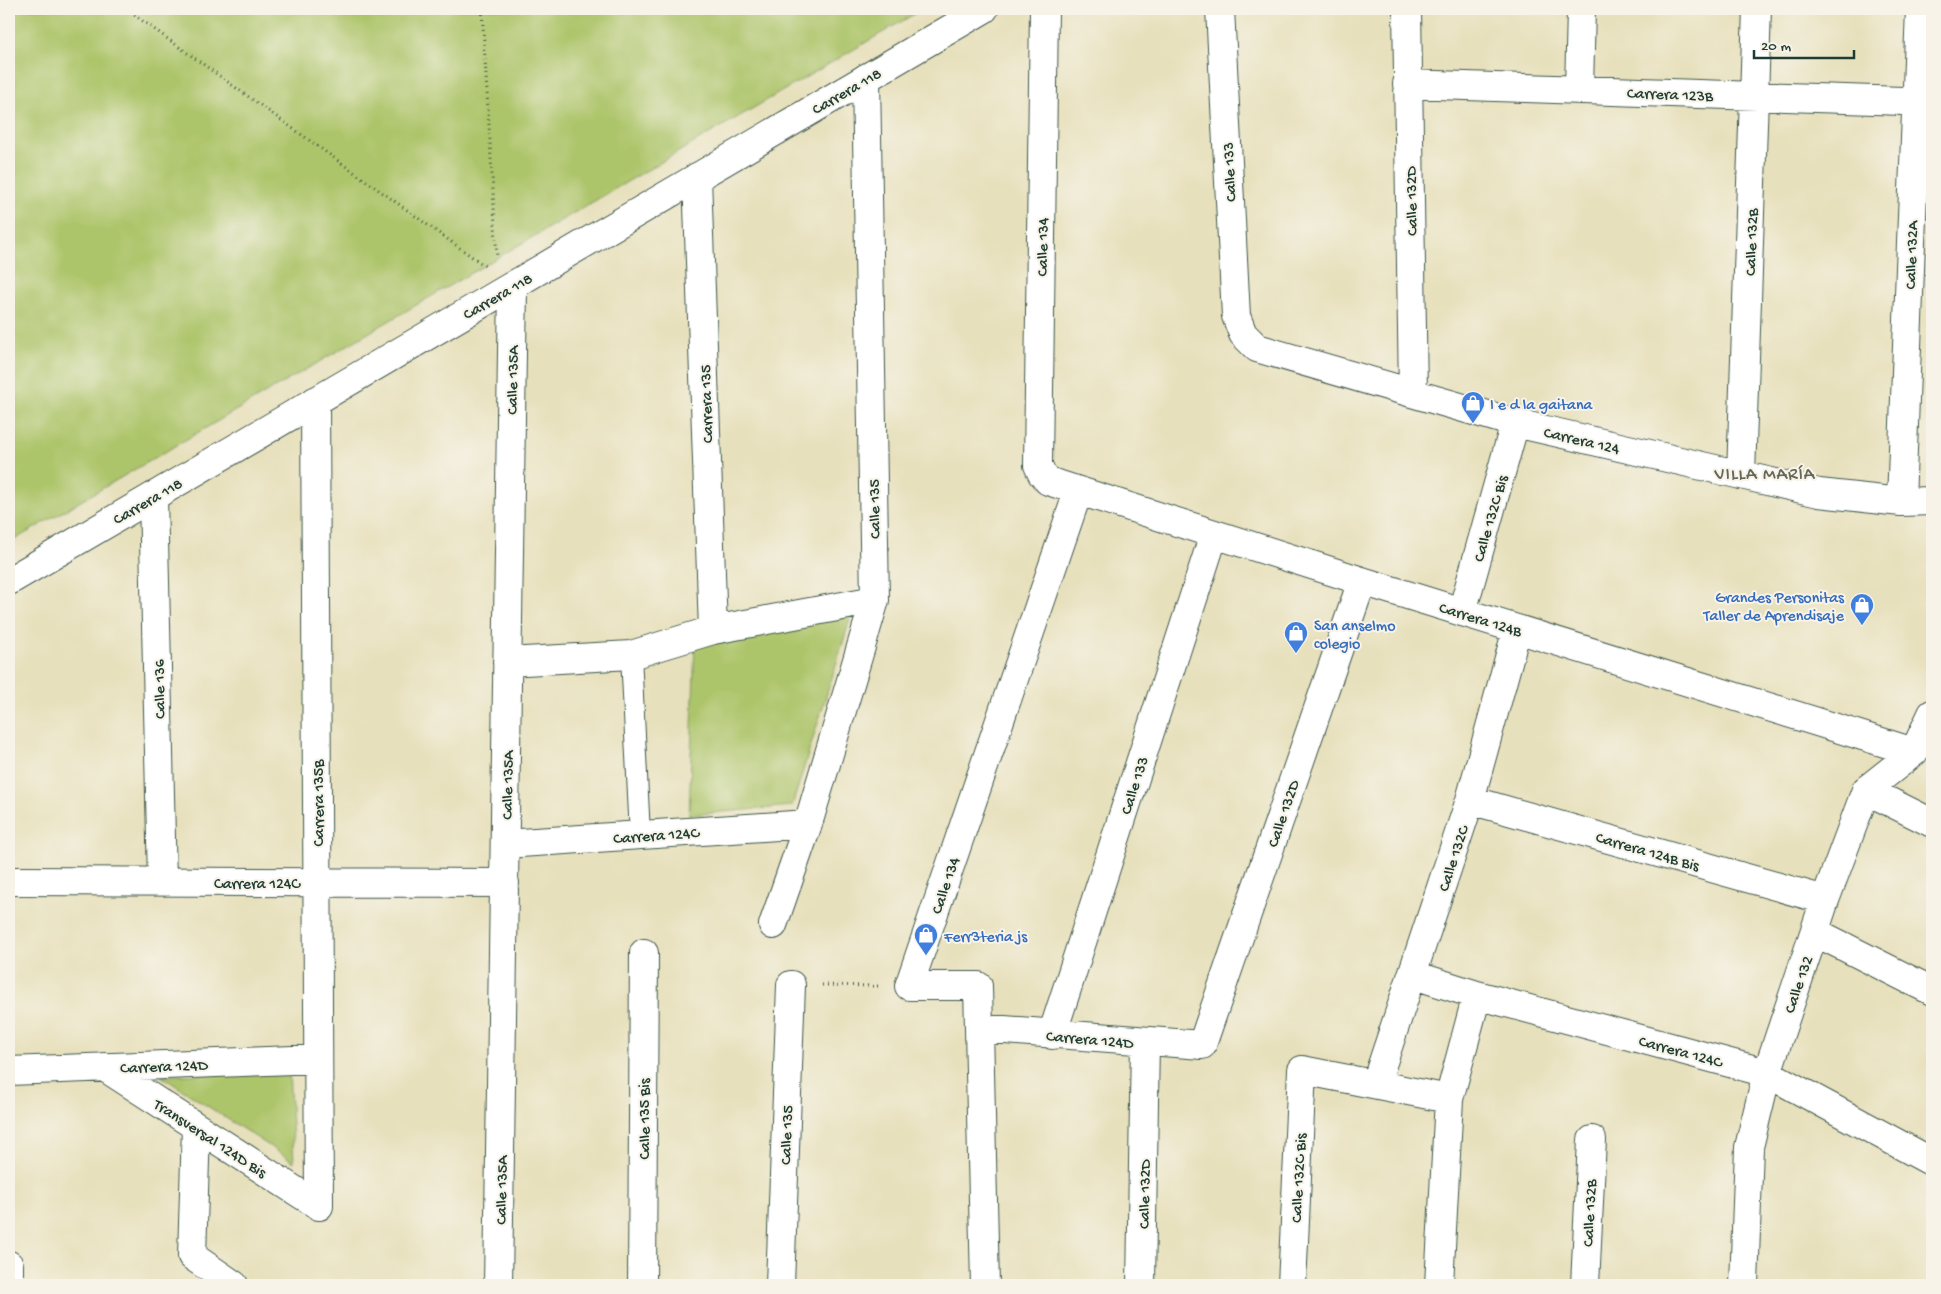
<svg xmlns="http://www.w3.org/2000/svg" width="1941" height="1294" viewBox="0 0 1941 1294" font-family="'Gochi Hand',sans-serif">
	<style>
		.green { fill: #adc56a; stroke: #66814f }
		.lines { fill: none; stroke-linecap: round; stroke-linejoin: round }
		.service-casing { stroke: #3d5548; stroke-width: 22 }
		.minor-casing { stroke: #3d5548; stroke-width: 30 }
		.tertiary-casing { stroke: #3d5548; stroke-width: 30 }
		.path { stroke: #3d5548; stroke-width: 3; stroke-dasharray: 1 4; stroke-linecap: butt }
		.service { stroke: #fff; stroke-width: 20 }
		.minor { stroke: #fff; stroke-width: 28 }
		.tertiary { stroke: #fff; stroke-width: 28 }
		.labels { text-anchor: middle; stroke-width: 4; stroke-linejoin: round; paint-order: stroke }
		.street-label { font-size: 16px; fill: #1f3d34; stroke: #f7f3e8 }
		.shop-label { font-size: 16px; fill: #366cbe; stroke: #f7f3e8; text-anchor: start }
		.neighbourhood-label { font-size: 18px; letter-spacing: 1px; fill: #656859; stroke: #f7f3e8 }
	</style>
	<rect width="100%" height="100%" fill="#f7f3e8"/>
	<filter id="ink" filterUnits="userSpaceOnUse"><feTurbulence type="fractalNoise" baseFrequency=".02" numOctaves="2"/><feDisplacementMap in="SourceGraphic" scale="10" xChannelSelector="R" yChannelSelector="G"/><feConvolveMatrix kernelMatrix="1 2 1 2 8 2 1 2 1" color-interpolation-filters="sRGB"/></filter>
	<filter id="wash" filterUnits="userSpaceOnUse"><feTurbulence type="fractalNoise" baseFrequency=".0096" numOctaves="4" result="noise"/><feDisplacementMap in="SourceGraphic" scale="20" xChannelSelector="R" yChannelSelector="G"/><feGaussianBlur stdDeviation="1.12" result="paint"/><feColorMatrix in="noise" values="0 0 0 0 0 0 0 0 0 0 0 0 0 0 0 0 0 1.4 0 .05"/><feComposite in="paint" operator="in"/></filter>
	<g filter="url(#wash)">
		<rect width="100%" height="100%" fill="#e7e0bc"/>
		<!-- green -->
		<path class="green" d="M9 9H923L9 543Z
			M853 610 792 806 689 815 695 641Z
			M289 1071 294 1162 161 1076Z"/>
	</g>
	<g filter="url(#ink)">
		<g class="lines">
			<!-- service casing -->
			<g class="service-casing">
				<path id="service" d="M631 655 640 835"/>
			</g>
			<!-- minor casing -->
			<g class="minor-casing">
				<path id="minor" d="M1044 9 1038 465 1042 474 1048 481 1362 581 1914 752
					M1220 9 1236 316 1243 334 1257 348 1515 423 1741 475 1819 493 1901 502 1932 501
					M1407 9 1413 393
					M1407 84 1932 102
					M1579 90 1581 9
					M697 177 713 630
					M315 401 319 1206
					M1741 475 1757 9
					M153 497 162 881
					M1901 502 1920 9
					M1462 612 1515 423
					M507 662 631 655 713 630 875 600
					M1866 790 1932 823
					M1470 800 1825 900
					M505 844 808 824
					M9 881 505 883
					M773 925 808 824 875 600 866 78
					M1815 932 1932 991
					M1414 975 1477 995 1767 1073 1932 1162
					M979 1028 1202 1045 1362 581
					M1052 1035 1214 534
					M104 1067 319 1206
					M9 1071 318 1059
					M1376 1083 1470 800 1517 629
					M196 1128 192 1256 234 1285
					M9 1265V1285
					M498 1285 513 286
					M642 1285 644 953
					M780 1285 791 985
					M985 1285 978 986H909L1078 492
					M1141 1285 1145 1042
					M1292 1285 1302 1070 1449 1099
					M1439 1285 1449 1099 1477 995
					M1585 1285 1592 1140
					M1744 1285 1749 1147 1767 1073 1825 900 1866 790 1914 752 1932 714"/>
			</g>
			<!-- tertiary casing -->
			<g class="tertiary-casing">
				<path id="tertiary" d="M9 581 984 9"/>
			</g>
			<!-- path -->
			<path class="path" d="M126 9 485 266
				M482 9 497 258
				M822 985 878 986"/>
			<!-- service -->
			<use href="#service" class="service"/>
			<!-- minor -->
			<use href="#minor" class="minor"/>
			<!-- tertiary -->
			<use href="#tertiary" class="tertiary"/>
		</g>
	</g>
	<!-- icons -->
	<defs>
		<g id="shop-pin" transform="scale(1.25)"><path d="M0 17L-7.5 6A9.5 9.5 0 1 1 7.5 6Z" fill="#3f7fe0" stroke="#f7f3e8"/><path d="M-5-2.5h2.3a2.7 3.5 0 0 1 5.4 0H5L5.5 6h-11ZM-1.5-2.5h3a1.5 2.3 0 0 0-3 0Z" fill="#fff"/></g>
	</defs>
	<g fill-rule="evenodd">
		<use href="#shop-pin" x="1473" y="403"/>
		<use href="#shop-pin" x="1862" y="605"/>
		<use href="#shop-pin" x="1296" y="633"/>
		<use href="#shop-pin" x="926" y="935"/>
	</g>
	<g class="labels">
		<!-- street labels -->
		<g class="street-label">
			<text transform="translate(846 90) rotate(-30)" y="6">Carrera 118</text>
			<text transform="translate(1670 93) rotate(2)" y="6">Carrera 123B</text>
			<text transform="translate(1228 172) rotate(-93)" y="6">Calle 133</text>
			<text transform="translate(1410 201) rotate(-91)" y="6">Calle 132D</text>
			<text transform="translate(1750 242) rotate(-88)" y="6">Calle 132B</text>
			<text transform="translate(1041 247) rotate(-89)" y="6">Calle 134</text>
			<text transform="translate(1910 255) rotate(-88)" y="6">Calle 132A</text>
			<text transform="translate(497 295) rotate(-30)" y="6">Carrera 118</text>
			<text transform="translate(511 380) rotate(-89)" y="6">Calle 135A</text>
			<text transform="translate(705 404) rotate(-92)" y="6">Carrera 135</text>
			<text transform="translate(1582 439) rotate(13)" y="6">Carrera 124</text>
			<text transform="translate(147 500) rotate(-30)" y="6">Carrera 118</text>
			<text transform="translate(873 509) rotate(-91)" y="6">Calle 135</text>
			<text transform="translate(1489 518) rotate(-74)" y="6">Calle 132C Bis</text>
			<text transform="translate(1481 618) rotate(17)" y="6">Carrera 124B</text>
			<text transform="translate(158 689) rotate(-91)" y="6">Calle 136</text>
			<text transform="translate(506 785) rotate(-89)" y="6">Calle 135A</text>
			<text transform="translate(1133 785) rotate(-72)" y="6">Calle 133</text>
			<text transform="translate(317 803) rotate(-90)" y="6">Carrera 135B</text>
			<text transform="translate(1282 813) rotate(-71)" y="6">Calle 132D</text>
			<text transform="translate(656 834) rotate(-4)" y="6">Carrera 124C</text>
			<text transform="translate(1648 850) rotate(16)" y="6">Carrera 124B Bis</text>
			<text transform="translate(1452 858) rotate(-72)" y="6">Calle 132C</text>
			<text x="257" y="888">Carrera 124C</text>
			<text transform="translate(944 885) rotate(-71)" y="6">Calle 134</text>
			<text transform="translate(1797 984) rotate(-71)" y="6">Calle 132</text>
			<text transform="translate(1090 1038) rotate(5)" y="6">Carrera 124D</text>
			<text transform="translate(1681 1050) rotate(15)" y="6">Carrera 124C</text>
			<text transform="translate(164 1065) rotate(-2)" y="6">Carrera 124D</text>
			<text transform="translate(643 1119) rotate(-90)" y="6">Calle 135 Bis</text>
			<text transform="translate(785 1135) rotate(-88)" y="6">Calle 135</text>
			<text transform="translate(211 1137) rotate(33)" y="6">Transversal 124D Bis</text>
			<text transform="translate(1297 1178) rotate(-87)" y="6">Calle 132C Bis</text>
			<text transform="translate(500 1190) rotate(-89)" y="6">Calle 135A</text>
			<text transform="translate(1143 1194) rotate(-89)" y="6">Calle 132D</text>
			<text transform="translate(1588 1213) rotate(-87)" y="6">Calle 132B</text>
		</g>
		<!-- shop labels -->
		<g class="shop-label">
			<text x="1490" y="409">I e d la gaitana</text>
			<text x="1844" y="602" text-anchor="end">Grandes Personitas<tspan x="1844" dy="18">Taller de Aprendisaje</tspan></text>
			<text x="1314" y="630">San anselmo<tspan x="1314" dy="18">colegio</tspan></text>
			<text x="944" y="941">Ferr3teria js</text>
		</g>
		<!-- neighbourhood labels -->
		<g class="neighbourhood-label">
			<text x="1765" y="479">VILLA MARÍA</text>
		</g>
	</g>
	<!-- margin -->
	<rect width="1941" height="1294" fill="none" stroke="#f7f3e8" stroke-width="30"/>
	<!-- scale -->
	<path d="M1754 50v8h100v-8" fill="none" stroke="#1f3d34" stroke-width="2.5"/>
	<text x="1761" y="50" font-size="15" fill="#1f3d34" stroke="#f7f3e8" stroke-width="4" paint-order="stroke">20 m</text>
</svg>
